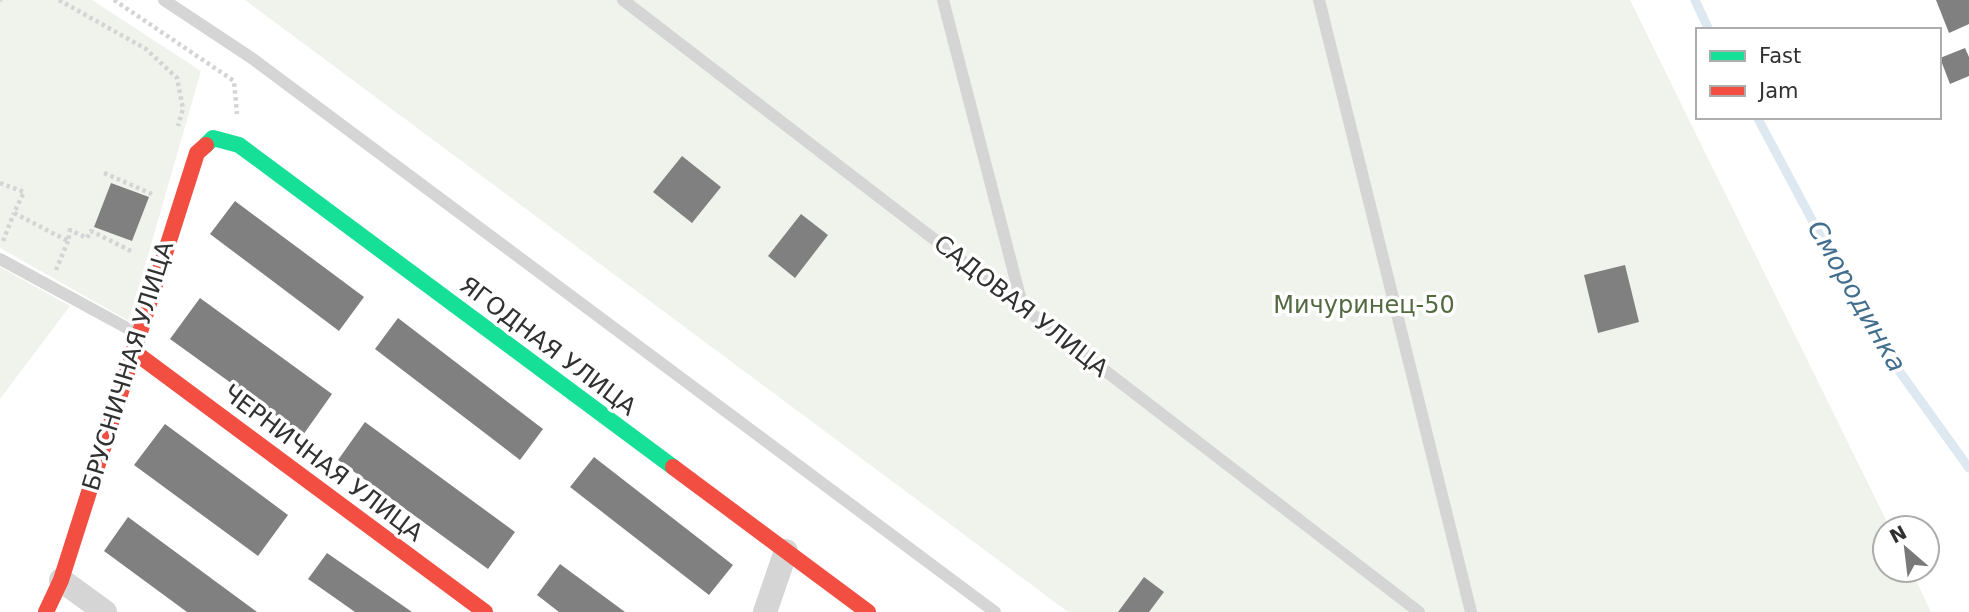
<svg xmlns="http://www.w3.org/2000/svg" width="1969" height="612" viewBox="0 0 1969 612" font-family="'DejaVu Sans',sans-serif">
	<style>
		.green { fill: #f0f3ec }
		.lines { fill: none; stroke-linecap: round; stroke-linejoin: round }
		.stream { stroke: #dde8f1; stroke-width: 9 }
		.building { fill: #808080 }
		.path { stroke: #d4d4d4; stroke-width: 4.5; stroke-dasharray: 3.5 3.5; stroke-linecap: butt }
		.lane { stroke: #d5d5d5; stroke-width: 12 }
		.street { stroke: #d5d5d5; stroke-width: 24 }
		.fast { stroke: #16e098; stroke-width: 16 }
		.jam { stroke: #f24e42; stroke-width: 16 }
		.labels { text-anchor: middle; stroke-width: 7; stroke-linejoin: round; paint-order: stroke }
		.park-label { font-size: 24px; fill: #536a40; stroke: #fff }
		.street-label { font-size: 24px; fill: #313131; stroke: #fff }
		.water-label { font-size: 26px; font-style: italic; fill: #436f8e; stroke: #fff }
	</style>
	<rect width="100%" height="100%" fill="#fff"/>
	<!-- green -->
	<path class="green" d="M0 0H92L201 71 129 321 0 248Z
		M245 0H1630L1890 528H1885V570H1911L1931 612H1068Z
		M0 267 70 306 0 399Z"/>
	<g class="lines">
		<!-- stream -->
		<path class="stream" d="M1695 0 1709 30
			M1757 117 1874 336 1969 468"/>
	</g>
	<!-- building -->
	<path class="building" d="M1936 0H1969V24L1949 33Z
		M1965 48 1969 57V76L1950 84 1940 58Z
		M682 156 721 187 692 223 653 192Z
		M111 183 149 197 132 241 94 227Z
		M235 201 364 297 339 331 210 234Z
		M801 214 828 235 795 278 768 256Z
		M1625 265 1639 322 1598 333 1584 275Z
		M200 298 332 394 303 435 170 339Z
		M398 318 543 429 520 460 375 349Z
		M365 422 515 532 488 569 338 460Z
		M165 424 288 515 258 556 134 465Z
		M594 457 733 565 709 595 570 487Z
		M128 517 257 612H187L104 551Z
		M327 553 412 612H355L308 579Z
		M560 564 625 612H559L537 595Z
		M1144 577 1164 592 1149 612H1118Z"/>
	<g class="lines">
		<!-- path -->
		<path class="path" d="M59 0 146 49 177 78 183 109 178 126
			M114 0 234 81 237 114
			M0 1 1 0
			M104 173 152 194
			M0 183 24 192 14 213 68 241 70 230 87 238 91 231 133 252
			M3 241 14 213
			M56 270 68 241"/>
		<!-- lane -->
		<path class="lane" d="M164 0 253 59 995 612
			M623 0 1419 612
			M943 0 1023 308
			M1319 0 1471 612
			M0 259 138 334"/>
		<!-- street -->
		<path class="street" d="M61 580 105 612
			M765 612 786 551"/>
		<!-- fast -->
		<path class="fast" d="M206 145 213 138 239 145 673 467"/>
		<!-- jam -->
		<path class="jam" d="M133 351 485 612
			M673 467 868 612
			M46 612 61 580 197 153 206 145"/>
	</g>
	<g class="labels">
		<!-- park labels -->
		<g class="park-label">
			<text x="1364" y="313">Мичуринец-50</text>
		</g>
		<!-- street labels -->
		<g class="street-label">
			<text transform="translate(1021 306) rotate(38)" y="8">САДОВАЯ УЛИЦА</text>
			<text transform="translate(548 346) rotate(37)" y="8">ЯГОДНАЯ УЛИЦА</text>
			<text transform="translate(128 366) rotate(-73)" y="8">БРУСНИЧНАЯ УЛИЦА</text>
			<text transform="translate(323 463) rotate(37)" y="8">ЧЕРНИЧНАЯ УЛИЦА</text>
		</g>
		<!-- water labels -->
		<g class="water-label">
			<text transform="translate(1857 296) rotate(60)" y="9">Смородинка</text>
		</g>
	</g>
	<!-- legend -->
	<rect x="1696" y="28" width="245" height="91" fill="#ffffff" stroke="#adadad" stroke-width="2"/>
	<rect x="1710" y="51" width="35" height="10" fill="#16e098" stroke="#adadad" stroke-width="2"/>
	<text x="1759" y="63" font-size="21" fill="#313131">Fast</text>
	<rect x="1710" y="86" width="35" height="10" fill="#f24e42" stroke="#adadad" stroke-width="2"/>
	<text x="1759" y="98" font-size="21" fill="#313131">Jam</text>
	<!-- north arrow -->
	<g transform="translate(1906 549) rotate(332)"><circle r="33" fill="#ffffff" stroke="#adadad" stroke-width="2"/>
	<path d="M0-5L12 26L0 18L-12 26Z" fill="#797979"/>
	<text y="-10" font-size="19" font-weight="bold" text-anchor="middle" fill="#313131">N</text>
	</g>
</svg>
